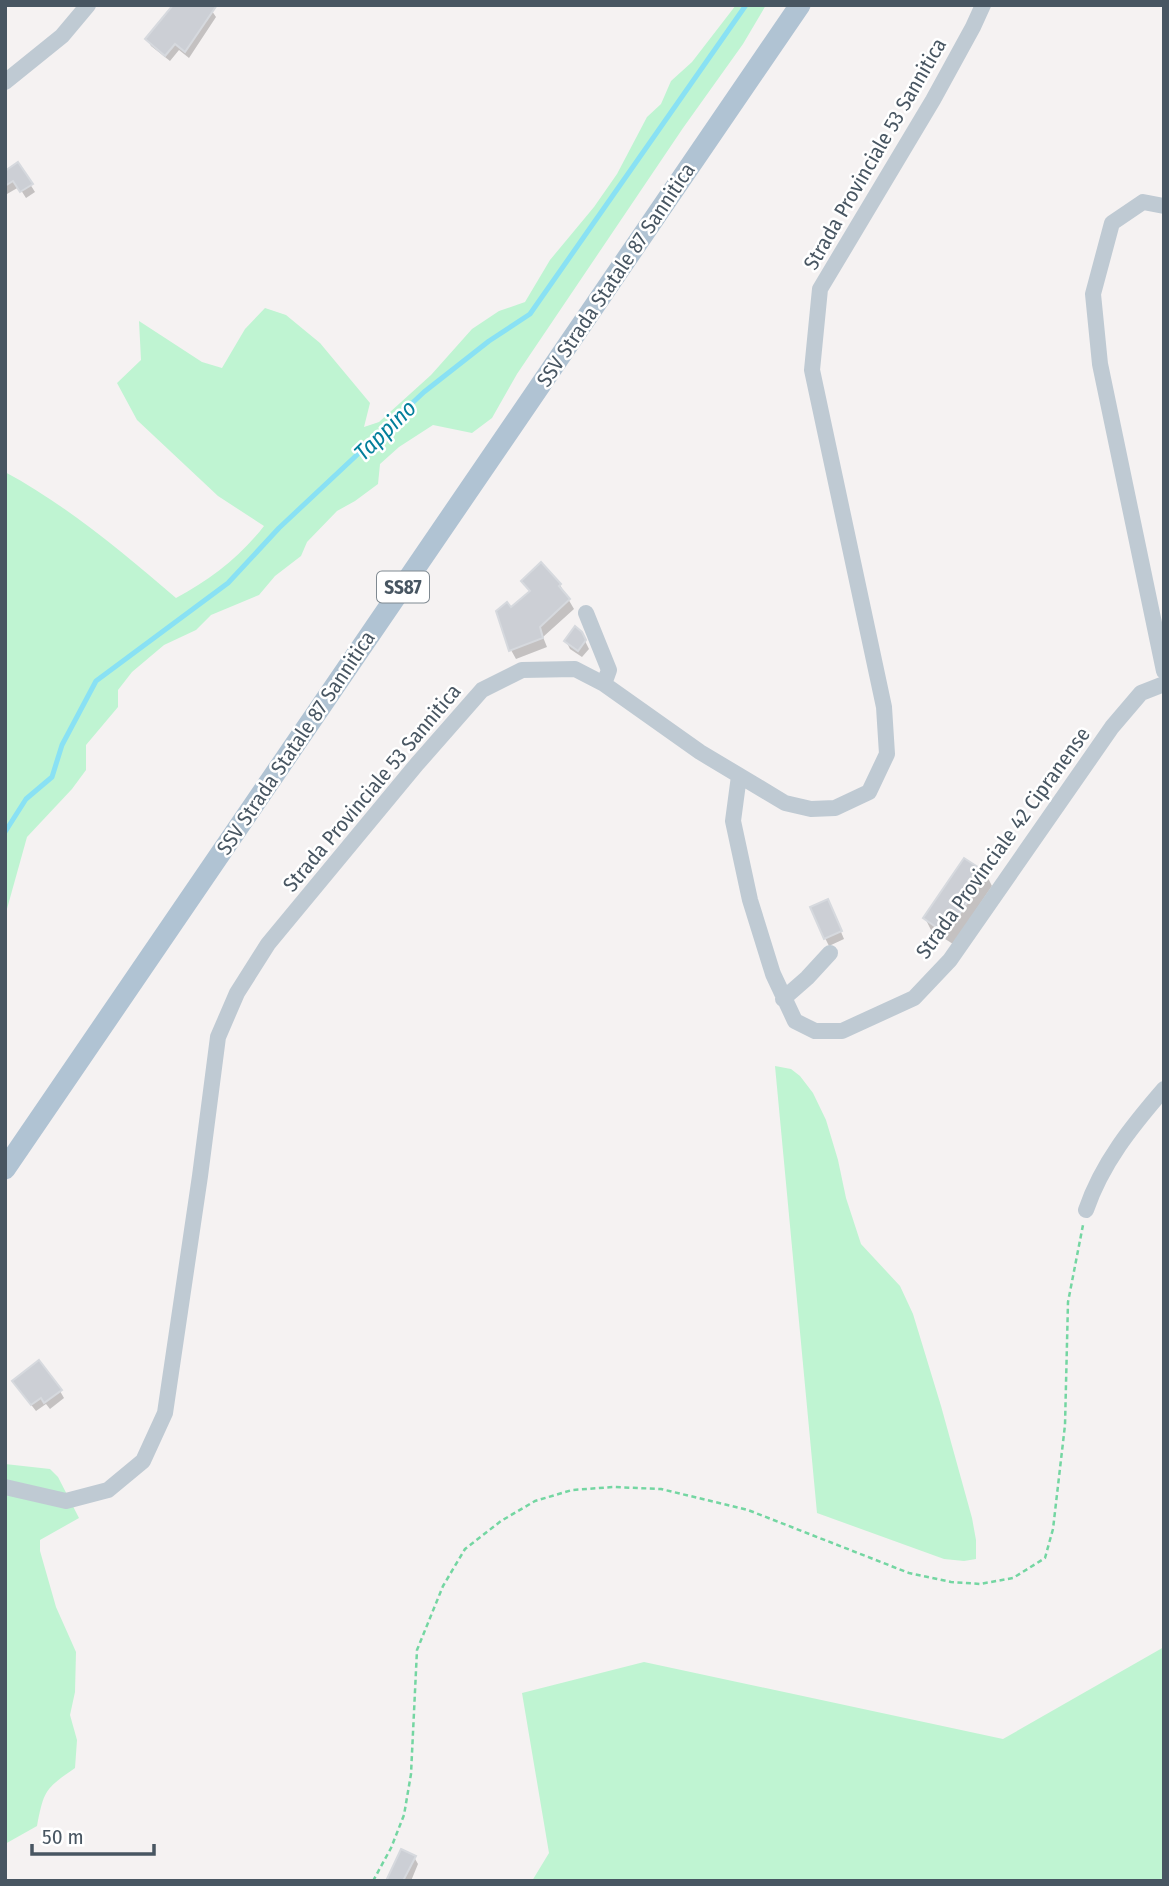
<svg xmlns="http://www.w3.org/2000/svg" width="1169" height="1886" viewBox="0 0 1169 1886" font-family="'Fira Sans Condensed',sans-serif">
	<style>
		.green { fill: #bff4d2 }
		.shadow { fill: #0003 }
		.lines { fill: none; stroke-linecap: round; stroke-linejoin: round }
		.stream { stroke: #89e1f4; stroke-width: 5 }
		.building { fill: #cccfd5; stroke: #d6d9de; stroke-width: 2 }
		.path { stroke: #74d6a2; stroke-width: 2.5; stroke-dasharray: 5 3.5; stroke-linecap: butt }
		.minor { stroke: #bfcad3; stroke-width: 16 }
		.major { stroke: #b0c3d3; stroke-width: 21 }
		.labels { text-anchor: middle; stroke-width: 5; stroke-linejoin: round; paint-order: stroke }
		.shield { fill: #fff; stroke: #7f8991; stroke-width: 2 }
		.shield-label { font-size: 19px; font-weight: bold; fill: #485662 }
		.street-label { font-size: 21px; fill: #485662; stroke: #fff }
		.water-label { font-size: 23px; font-style: italic; fill: #037f9b; stroke: #fff }
	</style>
	<rect width="100%" height="100%" fill="#f5f2f2"/>
	<!-- green -->
	<path class="green" d="M736 5H766L743 44 683 128 517 374 492 418 472 433 433 425 399 447 380 464 378 484 355 501 337 511 307 542 301 556 275 576 259 595 211 615 196 630 164 645 132 672 118 690V707L86 745V770L72 789 27 837 5 916V472C68 506 122 552 176 598 210 580 241 556 264 526L218 496 137 420 117 383 141 360 139 321 202 362 222 368 245 329 265 308 286 315 320 343 370 403 364 427 379 422 431 375 472 329 499 311 525 302 550 260 594 207 617 174 647 117 661 104 671 81 692 62Z
		M775 1066 791 1069 800 1076 813 1093 826 1120 838 1160 846 1198 861 1244 900 1286 913 1314 941 1406 972 1518 976 1540V1559L964 1561 944 1559 817 1513Z
		M5 1464 50 1469 58 1477 79 1518 40 1540V1551L56 1607 76 1652 75 1692 70 1715 77 1740 75 1768C45 1789 44 1790 37 1826L5 1844Z
		M1164 1647V1881H532L549 1853 522 1693 644 1662 1003 1739Z"/>
	<!-- shadow -->
	<path class="shadow" d="M212 11 216 17 189 58 179 50 170 61 151 46 147 39Z
		M18 165 35 192 26 198 19 187 7 194 5 192V173Z
		M523 581 560 585 574 609 543 637 547 647 516 659 511 650V610L531 593Z
		M581 633 589 649 582 657 570 649 566 641Z
		M986 874 992 886 953 944 931 930 925 918Z
		M831 908 844 939 829 946 825 938Z
		M18 1388 60 1391 64 1398 50 1409 46 1404 36 1411Z
		M414 1857 418 1864 411 1881H388Z"/>
	<g class="lines">
		<!-- stream -->
		<path class="stream" d="M5 832 26 799 52 777 62 745 96 681 228 583 279 528 424 392 489 341 530 314 746 5"/>
	</g>
	<!-- building -->
	<path class="building" d="M173 5H217L185 52 175 44 165 56 145 39Z
		M18 162 33 184 20 192 13 181 5 186V171Z
		M541 562 561 584 559 586 570 599 540 627 543 638 509 651 496 611 507 602 511 607 530 591 521 581Z
		M575 626 582 632 586 640 578 651 564 641Z
		M964 858 987 873 946 934 923 918Z
		M828 899 842 931 824 939 810 907Z
		M39 1360 62 1390 44 1403 41 1398 31 1405 12 1381Z
		M401 1849 416 1856 403 1881H386Z"/>
	<g class="lines">
		<!-- path -->
		<path class="path" d="M373 1881 391 1848 404 1815 411 1774 417 1650 443 1586 465 1549 501 1521 535 1501 572 1490 614 1487 661 1489 748 1510 909 1573 951 1582 980 1584 1013 1578 1045 1558 1053 1529 1065 1425 1068 1302 1083 1225"/>
		<!-- minor -->
		<path class="minor" d="M5 82 62 36 88 5
			M1164 206 1143 202 1112 223 1093 294 1100 364 1164 671
			M586 613 609 670 604 684
			M739 776 733 821 750 900 773 974 795 1021 815 1031H842L914 998 950 960 1112 727 1141 693 1164 684
			M783 999 807 978 830 953
			M1086 1210C1102 1163 1132 1126 1164 1089
			M5 1487 66 1501 108 1490 143 1461 165 1413 200 1176 218 1037 237 993 268 944 417 764 482 690 522 670 575 669 604 684 700 752 785 803 811 809 835 808 869 792 887 754 884 707 812 370 820 289 933 100 973 27 983 5"/>
		<!-- major -->
		<path class="major" d="M5 1169 800 5"/>
	</g>
	<g class="labels">
		<!-- shield labels -->
		<rect class="shield" x="377" y="571.5" width="52" height="31" rx="5"/>
		<g class="shield-label">
			<text x="403" y="594">SS87</text>
		</g>
		<!-- street labels -->
		<g class="street-label">
			<text transform="translate(875 154) rotate(-60)" y="7">Strada Provinciale 53 Sannitica</text>
			<text transform="translate(616 275) rotate(-56)" y="7">SSV Strada Statale 87 Sannitica</text>
			<text transform="translate(296 743) rotate(-56)" y="7">SSV Strada Statale 87 Sannitica</text>
			<text transform="translate(372 788) rotate(-50)" y="7">Strada Provinciale 53 Sannitica</text>
			<text transform="translate(1003 843) rotate(-54)" y="7">Strada Provinciale 42 Cipranense</text>
		</g>
		<!-- water labels -->
		<g class="water-label">
			<text transform="translate(385 430) rotate(-44)" y="8">Tappino</text>
		</g>
	</g>
	<!-- border -->
	<rect width="1169" height="1886" fill="none" stroke="#485662" stroke-width="14"/>
	<!-- scale -->
	<path d="M32 1844v10h122v-10" fill="none" stroke="#485662" stroke-width="3.5"/>
	<text x="42" y="1844" font-size="21" fill="#485662" stroke="#ffffff" stroke-width="5" paint-order="stroke">50 m</text>
</svg>
